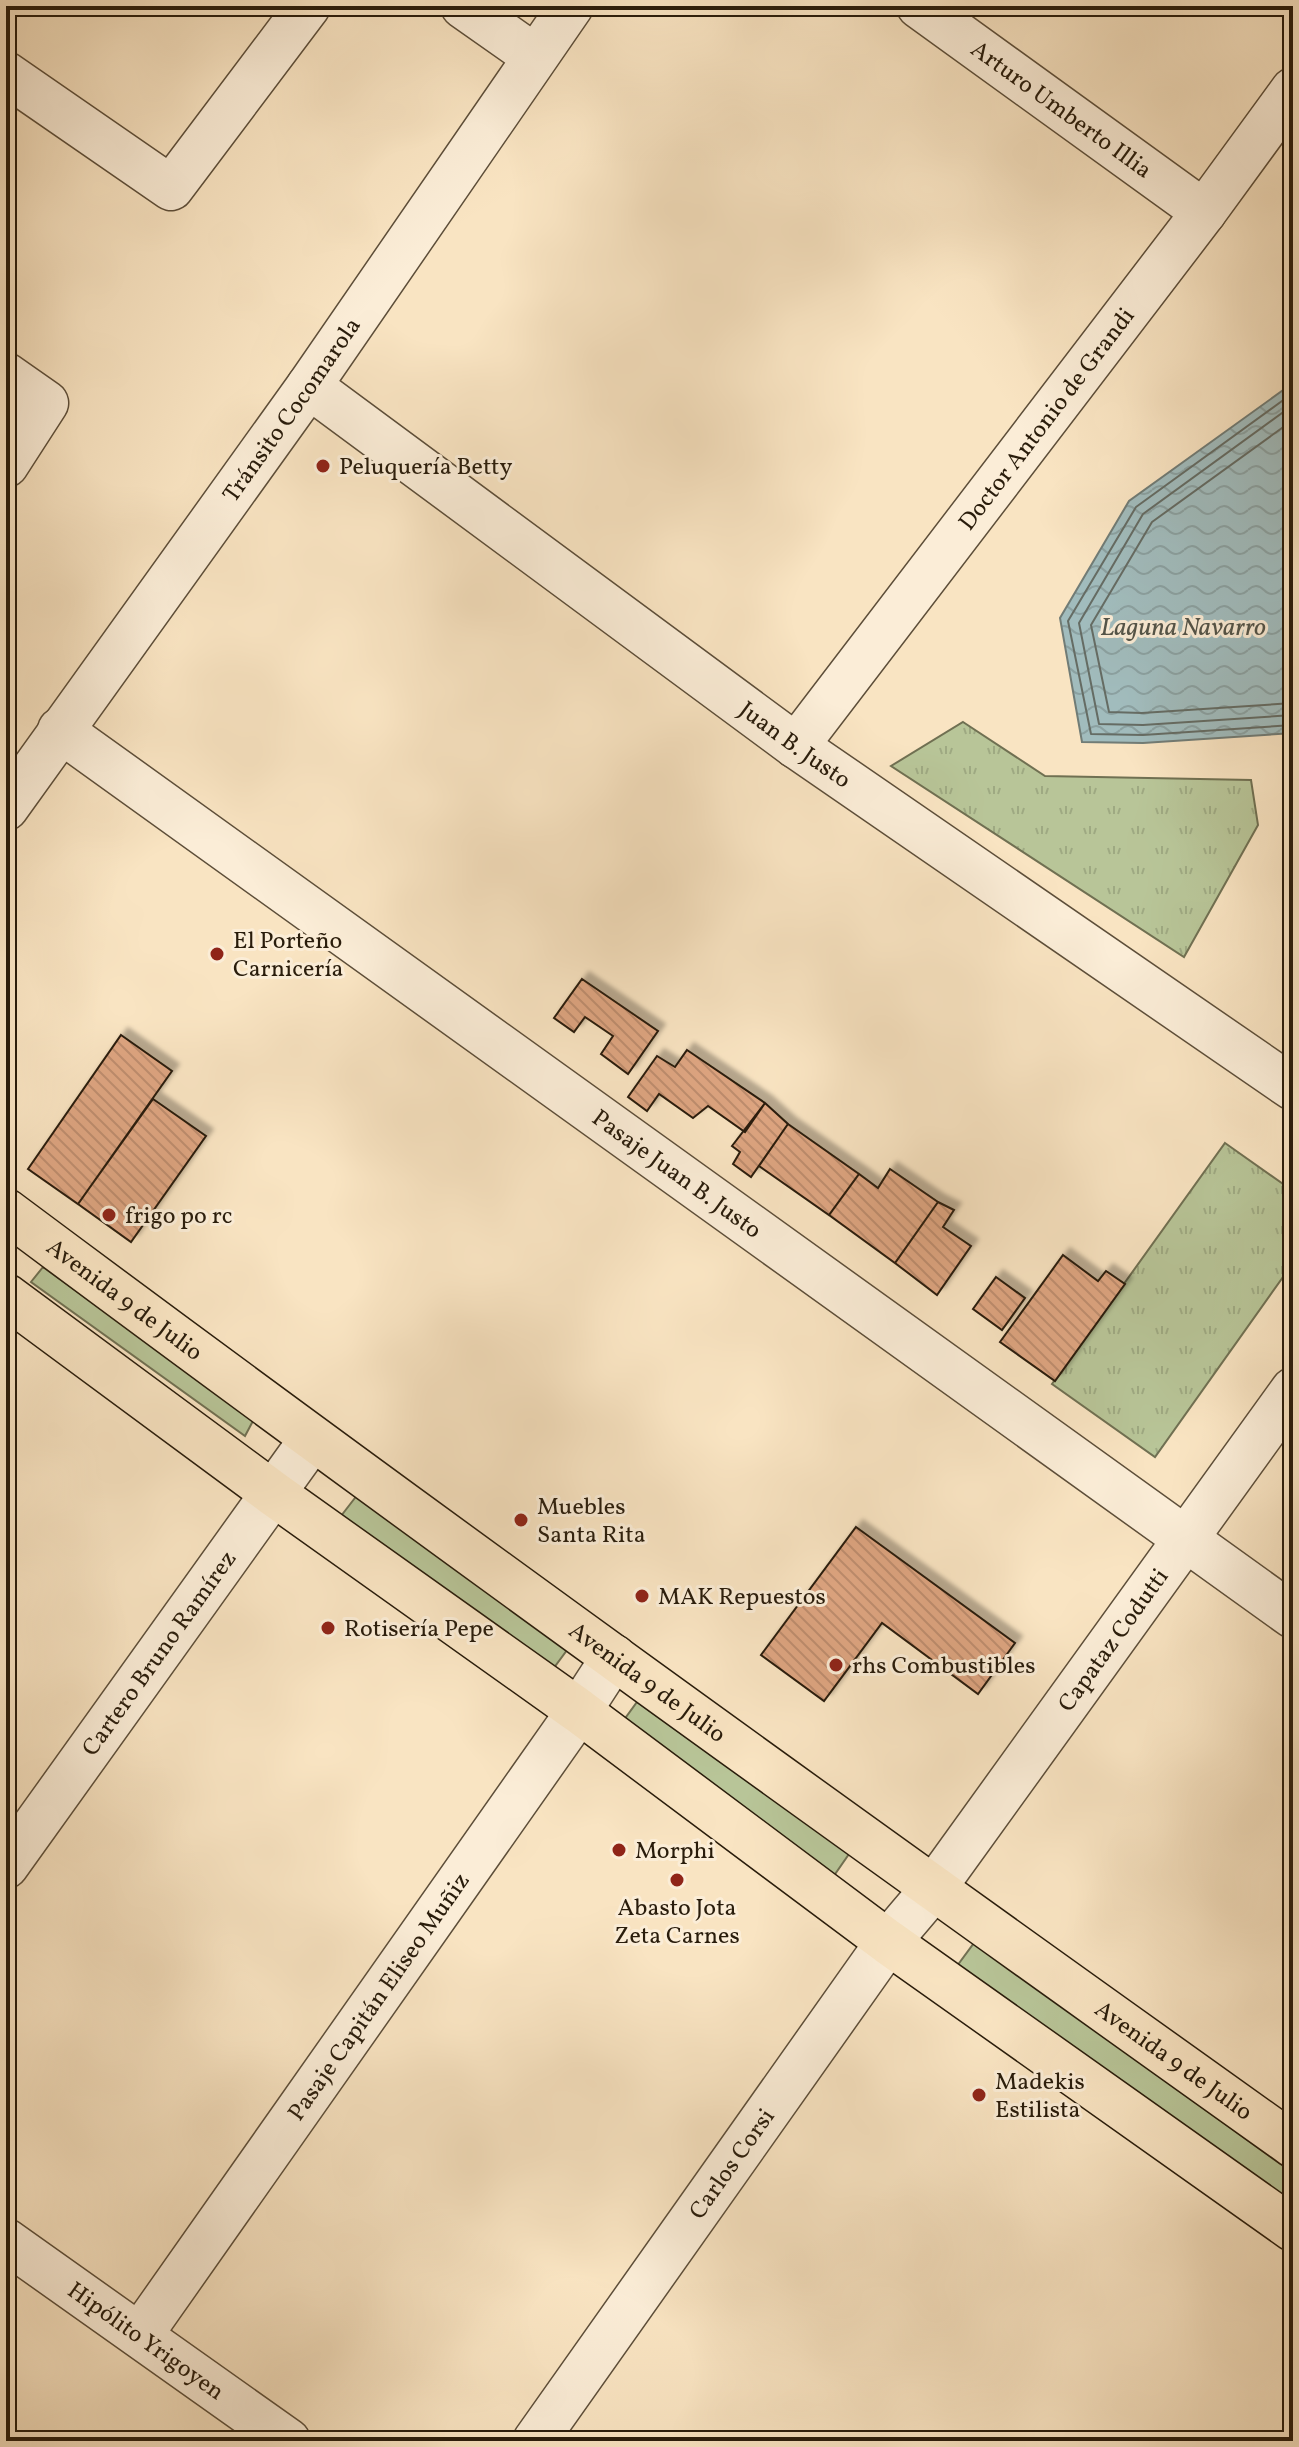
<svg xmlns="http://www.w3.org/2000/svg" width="1299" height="2447" viewBox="0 0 1299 2447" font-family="Vollkorn,serif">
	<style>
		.grass { fill: #b8c598; stroke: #707052; stroke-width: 2 }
		.park { fill: url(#park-tufts); stroke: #707052; stroke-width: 2 }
		.water { fill: url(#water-waves); stroke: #717c76; stroke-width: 2 }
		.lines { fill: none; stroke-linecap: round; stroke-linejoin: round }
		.shore { stroke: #656c64; stroke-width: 2 }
		.building { fill: url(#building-back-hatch); stroke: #291c0b; stroke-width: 2; filter: url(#shadow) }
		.minor-casing { stroke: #5d4e39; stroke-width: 47 }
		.major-casing { stroke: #291c0b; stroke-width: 47 }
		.minor { stroke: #fbedd7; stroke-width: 44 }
		.major { stroke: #f9e4c2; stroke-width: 44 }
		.poi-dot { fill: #8f2418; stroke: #fbedd7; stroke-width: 3 }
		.labels { text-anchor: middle; stroke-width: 6; stroke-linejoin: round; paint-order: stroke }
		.street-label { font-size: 24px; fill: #291c0b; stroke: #fbedd7 }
		.poi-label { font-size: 24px; fill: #291c0b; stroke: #fbedd7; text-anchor: start }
		.water-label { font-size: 26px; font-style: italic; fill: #535449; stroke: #fbedd7 }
	</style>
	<defs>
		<pattern id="park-tufts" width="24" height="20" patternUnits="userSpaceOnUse" patternTransform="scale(2)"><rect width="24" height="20" fill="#b8c598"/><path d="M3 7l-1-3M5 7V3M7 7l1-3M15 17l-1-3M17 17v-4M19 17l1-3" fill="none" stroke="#9ea982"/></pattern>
		<pattern id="water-waves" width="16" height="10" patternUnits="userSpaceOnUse" patternTransform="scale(2)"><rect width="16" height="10" fill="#a1bcbd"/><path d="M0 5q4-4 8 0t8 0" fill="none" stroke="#8ba1a1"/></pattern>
		<pattern id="building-back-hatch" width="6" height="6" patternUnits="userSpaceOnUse" patternTransform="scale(2)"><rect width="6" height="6" fill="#dea581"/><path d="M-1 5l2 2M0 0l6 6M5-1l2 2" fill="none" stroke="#be8d6e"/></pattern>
		<filter id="shadow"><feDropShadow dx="7" dy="-7" stdDeviation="2" flood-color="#0004"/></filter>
	</defs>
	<rect width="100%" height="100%" fill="#f9e4c2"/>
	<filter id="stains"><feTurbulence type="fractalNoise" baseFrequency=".0025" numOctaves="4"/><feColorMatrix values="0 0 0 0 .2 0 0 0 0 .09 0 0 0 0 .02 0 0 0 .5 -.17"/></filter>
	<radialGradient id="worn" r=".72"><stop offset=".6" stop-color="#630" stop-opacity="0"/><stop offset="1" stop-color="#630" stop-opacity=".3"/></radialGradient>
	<!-- grass -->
	<path class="grass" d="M43 1267 254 1419 245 1436 31 1282Z
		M358 1494 570 1646 553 1669 341 1516Z
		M637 1702 849 1854 833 1877 621 1724Z
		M974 1943 1293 2173V2207L957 1966Z"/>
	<!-- park -->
	<path class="park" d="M963 722 1045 776 1251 780 1258 825 1184 957 891 766Z
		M1225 1143 1293 1191V1263L1155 1457 1052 1384Z"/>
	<!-- water -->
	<path class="water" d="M1293 383V733L1143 743 1082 742 1060 618 1129 501Z"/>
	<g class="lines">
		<!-- shore -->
		<path class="shore" d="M1293 393 1136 507 1068 621 1091 734 1143 735 1293 725
			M1293 405 1143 514 1079 623 1099 724 1143 725 1293 715
			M1293 420 1152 522 1091 625 1109 712 1142 713 1293 703"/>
	</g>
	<!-- building -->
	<path class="building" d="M582 979 658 1031 628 1074 601 1054 613 1036 585 1017 574 1032 554 1018Z
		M121 1035 172 1071 78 1204 28 1169Z
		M687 1050 765 1103 745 1132 708 1106 693 1118 659 1094 647 1111 628 1097 657 1056 675 1067Z
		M153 1099 206 1136 131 1242 78 1204Z
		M765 1103 788 1124 751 1177 733 1164 740 1152 732 1146Z
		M788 1124 859 1174 829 1215 759 1166Z
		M890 1169 938 1202 895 1263 829 1215 859 1174 878 1188Z
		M938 1202 954 1210 943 1227 971 1246 937 1295 895 1263Z
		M1063 1255 1098 1281 1106 1271 1125 1284 1055 1381 1000 1342Z
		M996 1277 1025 1298 1002 1330 973 1309Z
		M856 1527 1015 1643 978 1694 882 1623 824 1701 761 1655Z"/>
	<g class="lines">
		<!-- minor casing -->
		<g class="minor-casing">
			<g id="minor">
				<path d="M463 6 534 56"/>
				<path id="s1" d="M919 6 1204 212"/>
				<path d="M6 74 171 188 308 6"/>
				<path d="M6 375 46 403 6 465"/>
				<path id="s2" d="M309 386 796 746 1293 1088"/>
				<path id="s3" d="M60 730 1293 1616"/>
				<path id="s4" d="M796 746 1204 212 1293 90"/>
				<path id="s5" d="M6 808 309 386 571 6"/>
				<path id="s6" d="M6 1866 312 1439"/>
				<path id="s7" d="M6 2241 288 2441"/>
				<path id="s8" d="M140 2335 579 1711 614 1657"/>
				<path id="s9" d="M535 2441 888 1942 933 1889 1293 1390"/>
			</g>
		</g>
		<!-- major casing -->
		<g class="major-casing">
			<g id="major">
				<path id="s10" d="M6 1211C431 1528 861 1837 1293 2145"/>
				<path d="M6 1296 274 1494 579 1711 888 1942 1293 2229"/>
			</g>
		</g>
		<!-- minor -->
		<use href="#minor" class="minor"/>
		<!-- major -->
		<use href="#major" class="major"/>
	</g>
	<!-- markers -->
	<g class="poi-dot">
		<circle cx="323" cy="466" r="8"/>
		<circle cx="217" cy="954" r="8"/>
		<circle cx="109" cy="1215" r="8"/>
		<circle cx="521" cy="1520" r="8"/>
		<circle cx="642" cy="1596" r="8"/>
		<circle cx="328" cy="1628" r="8"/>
		<circle cx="836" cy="1665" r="8"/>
		<circle cx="619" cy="1850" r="8"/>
		<circle cx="677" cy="1880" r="8"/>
		<circle cx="979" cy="2095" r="8"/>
	</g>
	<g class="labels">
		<!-- street labels -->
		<g class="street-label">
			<text dy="8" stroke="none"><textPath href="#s1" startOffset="176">Arturo Umberto Illia</textPath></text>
			<text dy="8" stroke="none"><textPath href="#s5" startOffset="490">Tránsito Cocomarola</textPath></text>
			<text dy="8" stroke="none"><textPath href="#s4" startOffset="412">Doctor Antonio de Grandi</textPath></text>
			<text dy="8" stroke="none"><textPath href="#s2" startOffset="604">Juan B. Justo</textPath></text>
			<text dy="8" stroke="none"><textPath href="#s3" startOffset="760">Pasaje Juan B. Justo</textPath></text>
			<text dy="8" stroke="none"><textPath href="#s10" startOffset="148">Avenida 9 de Julio</textPath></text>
			<text dy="8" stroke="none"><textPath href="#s9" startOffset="988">Capataz Codutti</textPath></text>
			<text dy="8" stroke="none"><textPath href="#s6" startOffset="262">Cartero Bruno Ramírez</textPath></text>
			<text dy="8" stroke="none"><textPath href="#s10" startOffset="796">Avenida 9 de Julio</textPath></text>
			<text dy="8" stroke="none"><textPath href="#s8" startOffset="414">Pasaje Capitán Eliseo Muñiz</textPath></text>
			<text dy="8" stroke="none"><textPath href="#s10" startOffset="1444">Avenida 9 de Julio</textPath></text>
			<text dy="8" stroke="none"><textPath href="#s9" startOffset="340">Carlos Corsi</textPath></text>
			<text dy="8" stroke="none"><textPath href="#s7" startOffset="172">Hipólito Yrigoyen</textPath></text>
		</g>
		<!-- poi labels -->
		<g class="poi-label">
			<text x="339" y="474">Peluquería Betty</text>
			<text x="233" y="948">El Porteño<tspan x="233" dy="28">Carnicería</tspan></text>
			<text x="125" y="1223">frigo po rc</text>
			<text x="537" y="1514">Muebles<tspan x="537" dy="28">Santa Rita</tspan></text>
			<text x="658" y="1604">MAK Repuestos</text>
			<text x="344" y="1636">Rotisería Pepe</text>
			<text x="852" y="1673">rhs Combustibles</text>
			<text x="635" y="1858">Morphi</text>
			<text x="677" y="1915" text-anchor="middle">Abasto Jota<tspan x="677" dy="28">Zeta Carnes</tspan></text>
			<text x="995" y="2089">Madekis<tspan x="995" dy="28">Estilista</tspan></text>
		</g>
		<!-- water labels -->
		<g class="water-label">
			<text x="1183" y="635">Laguna Navarro</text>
		</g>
	</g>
	<!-- margin -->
	<rect width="1299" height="2447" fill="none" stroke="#f9e4c2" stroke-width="32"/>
	<rect x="8" y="8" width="1283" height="2431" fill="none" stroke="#291c0b" stroke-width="4"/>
	<rect x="16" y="16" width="1267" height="2415" fill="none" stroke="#291c0b" stroke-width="2"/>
	<rect width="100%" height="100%" filter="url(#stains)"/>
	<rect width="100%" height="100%" fill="url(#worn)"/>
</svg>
